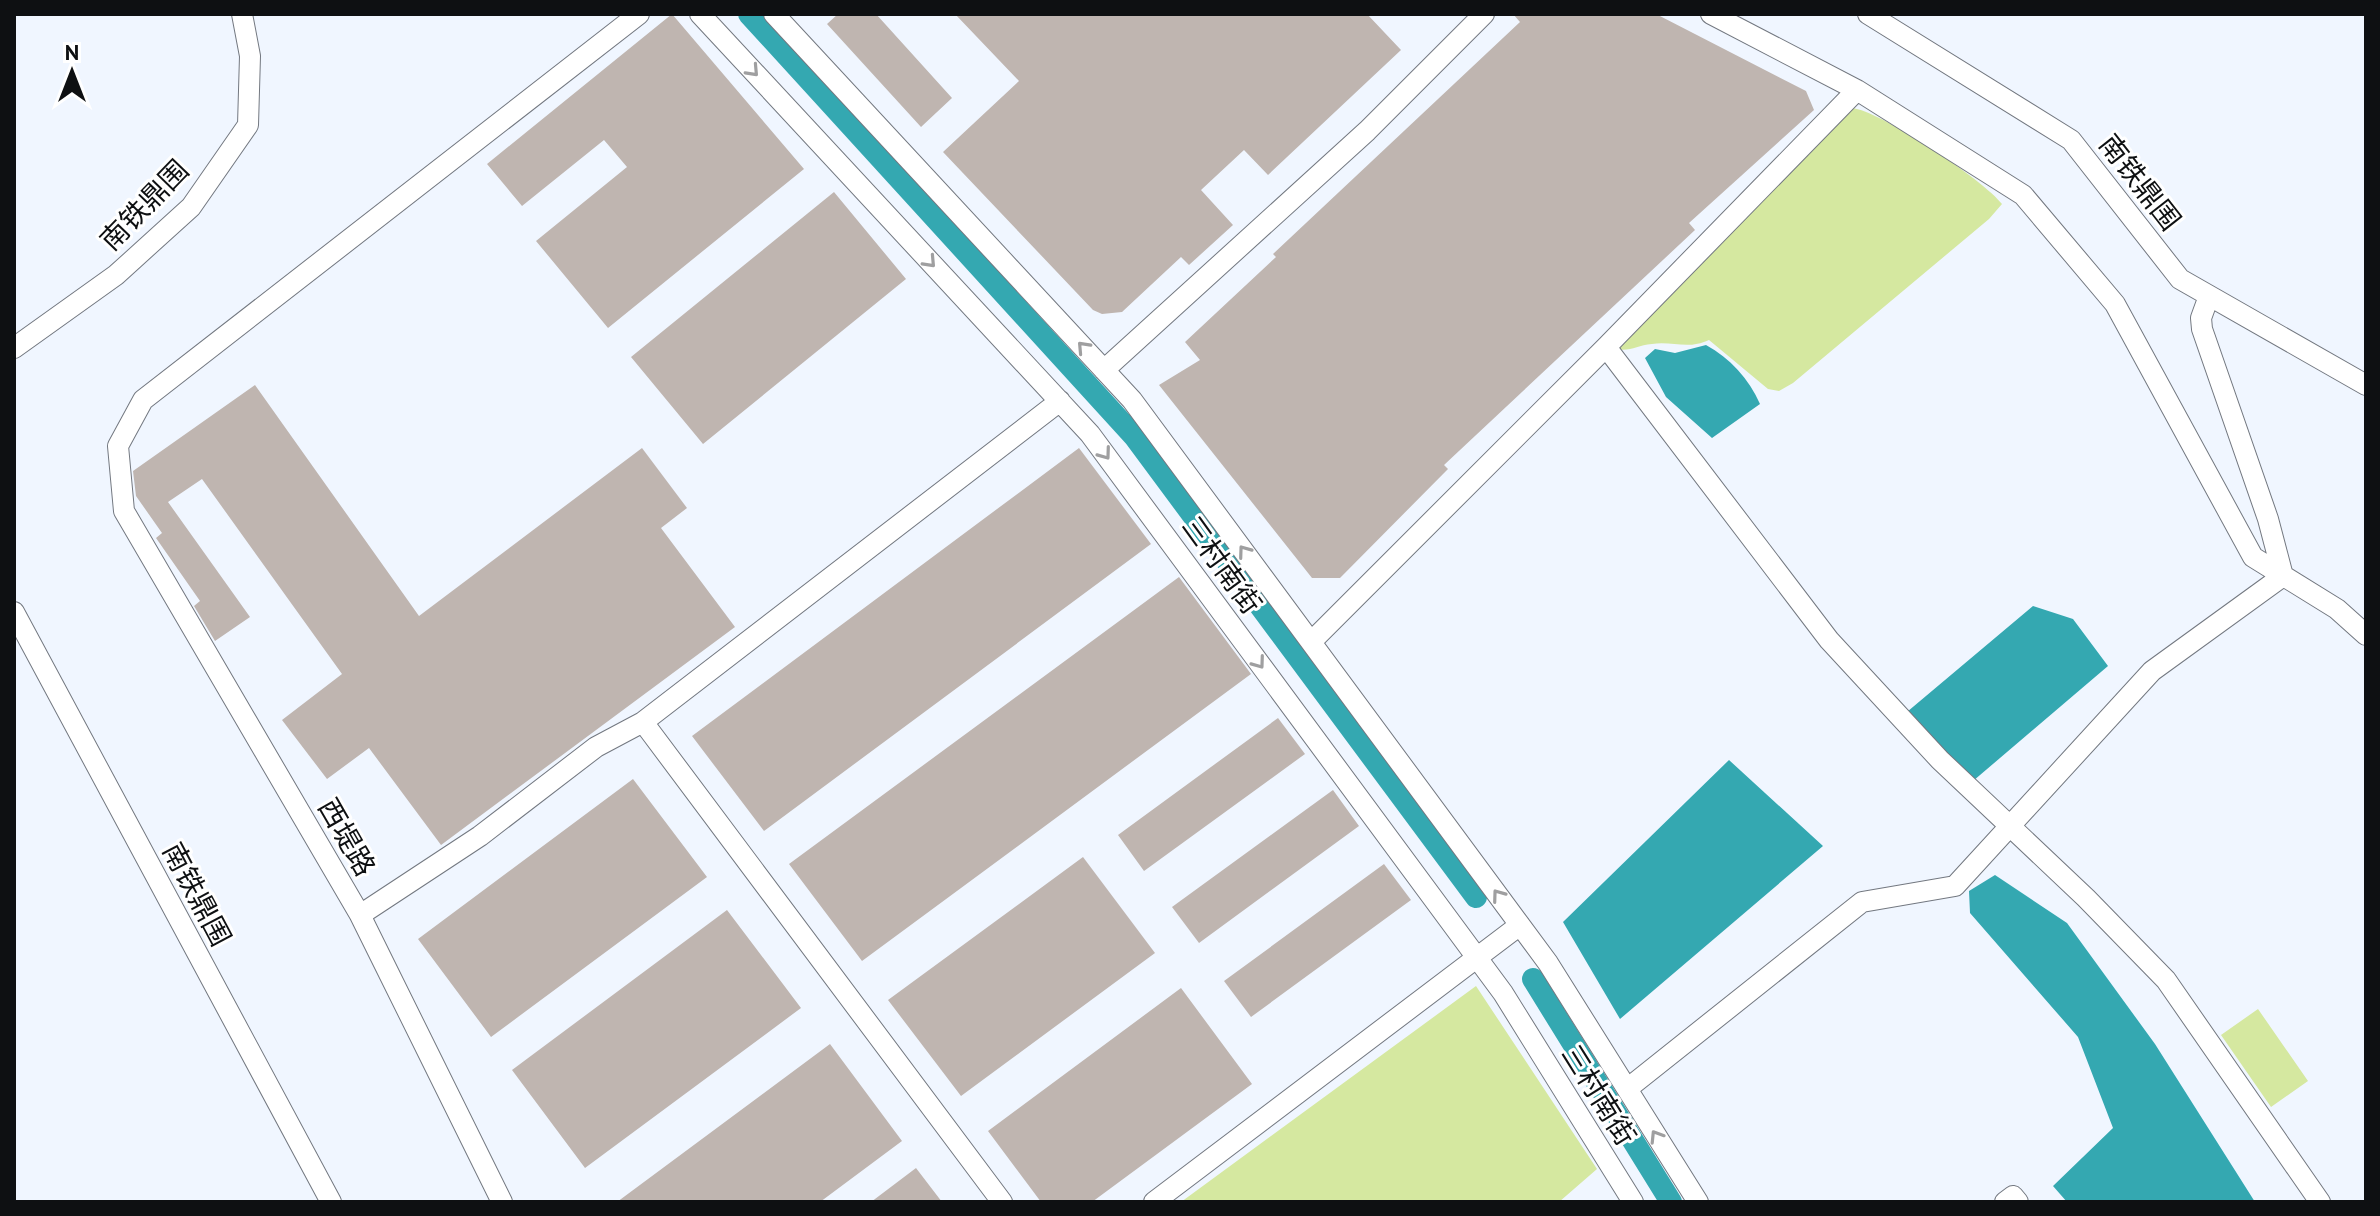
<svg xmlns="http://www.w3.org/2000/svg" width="2380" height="1216" viewBox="0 0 2380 1216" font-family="'PT Sans','Noto Sans SC',sans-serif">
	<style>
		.green { fill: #d5e8a0 }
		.water { fill: #34a8b1 }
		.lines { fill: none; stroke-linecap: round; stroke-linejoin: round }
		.canal { stroke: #34a8b1; stroke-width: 22 }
		.building { fill: #bfb5b0 }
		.minor-casing { stroke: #737880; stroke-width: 22 }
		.minor { stroke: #fff; stroke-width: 20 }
		.oneway { stroke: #9f9fa0 }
		.labels { text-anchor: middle; stroke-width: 6; stroke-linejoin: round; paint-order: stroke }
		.street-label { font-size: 28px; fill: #0e1012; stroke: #fff }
	</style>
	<rect width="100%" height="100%" fill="#f0f6ff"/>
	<!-- green -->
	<path class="green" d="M1852 108C1879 110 1985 181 2002 204L1989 219 1793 383 1779 391 1768 389 1709 340C1688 350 1673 341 1652 344 1637 345 1631 352 1615 349Z
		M1476 986 1597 1169 1559 1202H1181Z
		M2258 1009 2308 1081 2271 1107 2221 1035Z"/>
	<!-- water -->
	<path class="water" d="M1706 345C1730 358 1749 379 1760 404L1712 438 1666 397 1645 358 1655 349 1675 353Z
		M2033 606 2073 619 2108 666 1973 781 1901 717Z
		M1729 760 1823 846 1620 1019 1563 922Z
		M1995 875 2067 923 2155 1044 2255 1202H2067L2053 1186 2113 1128 2078 1037 1970 913 1969 891Z"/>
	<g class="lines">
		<!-- canal -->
		<path class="canal" d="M749 14 1134 436 1476 897
			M1533 979 1671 1202"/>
	</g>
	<!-- building -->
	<path class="building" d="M672 14 804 169 608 328 536 241 627 167 604 140 522 206 487 164Z
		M838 14H876L952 98 921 127 827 24Z
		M955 14H1367L1401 50 1268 175 1244 150 1201 190 1233 225 1189 265 1181 257 1122 312 1102 314 1093 310 943 152 1019 81Z
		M1513 14H1656L1806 91 1814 110 1689 223 1695 230 1444 465 1448 469 1340 578H1312L1159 385 1200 360 1185 342 1276 257 1273 254 1520 22Z
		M834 192 906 279 703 444 631 357Z
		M255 385 419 616 642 448 687 508 661 528 735 627 441 845 369 748 327 779 282 720 342 674 202 479 168 502 250 617 215 641 194 606 200 601 156 538 162 533 136 496 133 471Z
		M1079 448 1151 544 764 831 692 736Z
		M1179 577 1251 674 862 961 789 864Z
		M1278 718 1305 754 1144 871 1118 835Z
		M633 779 707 877 491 1037 418 939Z
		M1333 790 1359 826 1199 943 1172 907Z
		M1083 857 1155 953 961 1096 888 1000Z
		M1384 864 1411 900 1251 1017 1224 981Z
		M727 910 801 1008 585 1168 512 1070Z
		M1181 988 1252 1084 1092 1202H1041L988 1131Z
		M830 1044 902 1141 820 1202H617Z
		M916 1168 942 1202H871Z"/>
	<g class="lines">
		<!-- minor casing -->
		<g class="minor-casing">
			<path id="minor" d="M700 14 1090 434 1503 993 1633 1202
				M774 14 1132 400 1548 963 1698 1202
				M1711 14 1857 90 2023 195 2115 304 2253 557 2337 609 2366 635
				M1868 14 2071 140 2180 279 2366 385
				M2209 296 2201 318 2202 329 2268 519 2283 576
				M1606 347 1829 640 1940 760 2086 898 2166 980 2320 1202
				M14 348 116 275 191 207 248 125 250 56 242 14
				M1104 370 1367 131 1484 14
				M14 612 331 1202
				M1311 642 1606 347 1857 90
				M643 722 1002 1202
				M360 915 480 836 596 747 643 722 1060 401
				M1627 1089 1862 902 1955 886 2152 671 2283 576
				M502 1202 360 915 124 511 118 446 143 400 639 14
				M1154 1202 1520 925
				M2005 1202 2013 1196 2018 1202"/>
		</g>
		<!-- minor -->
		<use href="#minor" class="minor"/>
	</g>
	<!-- one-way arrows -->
	<defs><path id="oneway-chevron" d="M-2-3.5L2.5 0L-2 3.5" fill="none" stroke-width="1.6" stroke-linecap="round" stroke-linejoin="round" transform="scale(2)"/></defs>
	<g class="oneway">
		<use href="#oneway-chevron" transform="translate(753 71) rotate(47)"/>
		<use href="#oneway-chevron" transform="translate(930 262) rotate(47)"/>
		<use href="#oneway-chevron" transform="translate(1083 347) rotate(-133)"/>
		<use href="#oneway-chevron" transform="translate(1105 454) rotate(54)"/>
		<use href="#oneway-chevron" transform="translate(1244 551) rotate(-126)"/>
		<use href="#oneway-chevron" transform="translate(1259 663) rotate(54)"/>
		<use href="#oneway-chevron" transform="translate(1498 895) rotate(-126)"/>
		<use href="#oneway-chevron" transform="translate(1656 1136) rotate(-122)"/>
	</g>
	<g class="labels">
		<!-- street labels -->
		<g class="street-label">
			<text transform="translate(2140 182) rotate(52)" y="10">南铁鼎围</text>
			<text transform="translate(144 205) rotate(-46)" y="10">南铁鼎围</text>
			<text transform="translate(1222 565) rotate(54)" y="10">三村南街</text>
			<text transform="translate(347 837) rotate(60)" y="10">西堤路</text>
			<text transform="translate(197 894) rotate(62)" y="10">南铁鼎围</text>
			<text transform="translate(1599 1095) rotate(58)" y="10">三村南街</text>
		</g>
	</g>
	<!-- border -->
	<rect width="2380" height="1216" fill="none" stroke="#0e1012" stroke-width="32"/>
	<!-- north arrow -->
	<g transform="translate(72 72)" stroke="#ffffff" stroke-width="6" paint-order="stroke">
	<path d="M0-6L14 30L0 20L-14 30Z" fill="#0e1012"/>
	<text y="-12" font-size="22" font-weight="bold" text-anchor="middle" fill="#0e1012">N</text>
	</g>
</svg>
